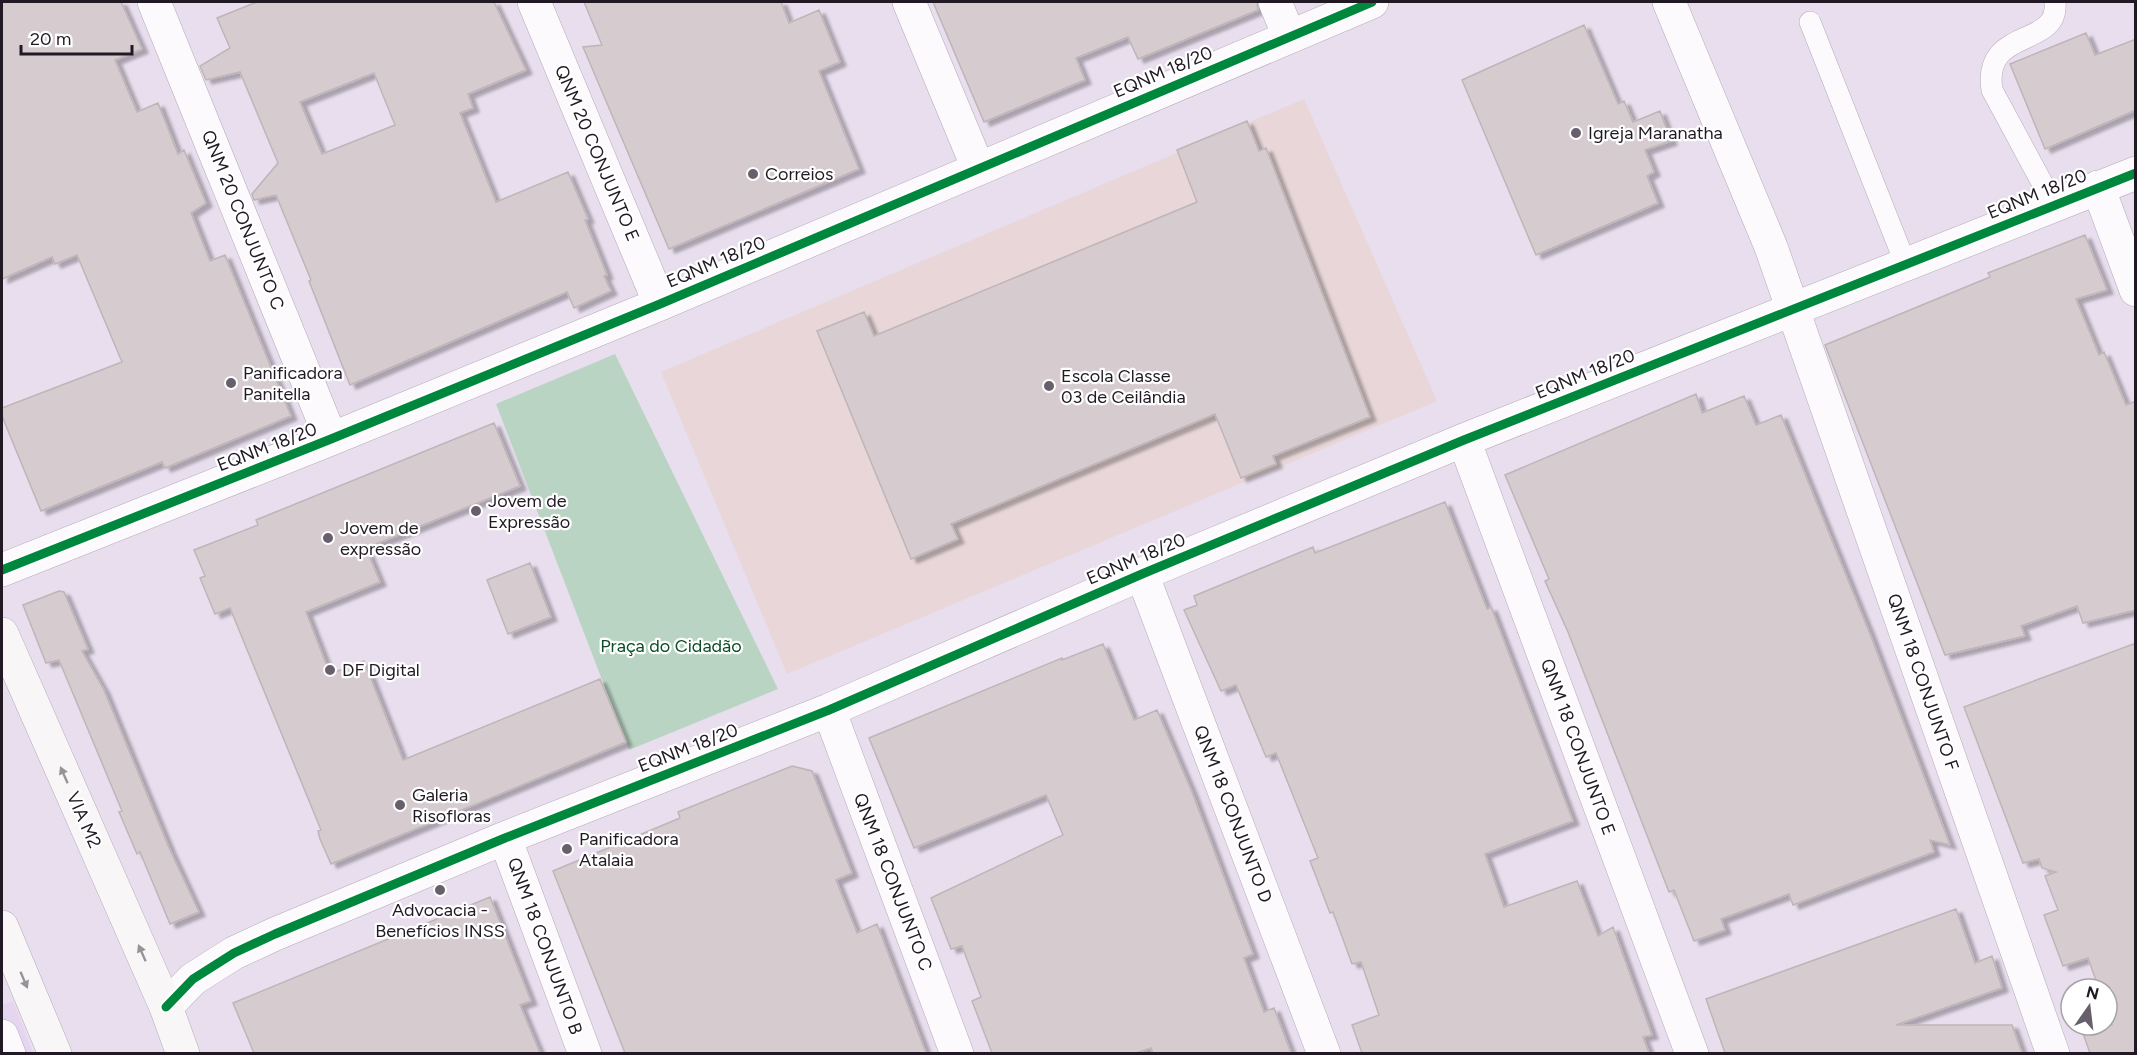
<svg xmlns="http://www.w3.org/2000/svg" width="2137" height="1055" viewBox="0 0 2137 1055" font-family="Figtree,sans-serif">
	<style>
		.built { fill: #e6d5f1 }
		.education { fill: #e8d6d8 }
		.green { fill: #bad4c4 }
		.building { fill: #d6cccf; stroke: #bfb5b8; stroke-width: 1.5; fill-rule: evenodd; filter: url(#shadow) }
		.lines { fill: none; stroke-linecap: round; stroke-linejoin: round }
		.lane-casing { stroke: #b3abb8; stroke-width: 22 }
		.street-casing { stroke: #b3abb8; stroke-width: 34 }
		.secondary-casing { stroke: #b3abb8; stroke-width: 34 }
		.lane { stroke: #fcfafc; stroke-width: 21 }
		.street { stroke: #fcfafc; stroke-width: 33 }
		.secondary { stroke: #f9f6f8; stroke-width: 33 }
		.cycleway-casing { stroke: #fff; stroke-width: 13 }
		.cycleway { stroke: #00873e; stroke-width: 9 }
		.oneway { fill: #989399 }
		.poi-dot { fill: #675f6b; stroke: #fff; stroke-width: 2 }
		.labels { text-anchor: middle; stroke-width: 4.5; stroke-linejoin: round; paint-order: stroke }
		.street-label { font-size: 18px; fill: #211a24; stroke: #fff }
		.poi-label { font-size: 18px; fill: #211a24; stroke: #fff; text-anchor: start }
		.park-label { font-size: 18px; fill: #0a4c26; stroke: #fff }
	</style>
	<defs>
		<filter id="shadow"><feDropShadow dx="6" dy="4" stdDeviation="1.5" flood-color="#0004"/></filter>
	</defs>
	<rect width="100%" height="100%" fill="#e8deee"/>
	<!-- built -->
	<path class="built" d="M13 1001 33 1053H2V1005Z"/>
	<!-- education -->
	<path class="education" d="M1304 99 1437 401 787 674 661 372Z"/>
	<!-- green -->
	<path class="green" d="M615 354 778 689 629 750 496 404Z"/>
	<!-- building -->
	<path class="building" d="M2 2H121L142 49 115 60 137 112 158 103 178 154 184 150 206 203 191 213 210 261 225 255 291 416 165 468 162 462 41 511 2 416V408L122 362 77 255 55 264 52 257 2 279Z
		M257 2H494L526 70 468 94 473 108 460 113 496 202 568 172 588 219 585 220 607 275 604 276 611 291 574 308 567 292 350 385 309 281 311 280 276 195 254 200 252 194 278 163 240 72 206 80 200 66 230 48 217 18ZM374 73 395 125 322 154 300 102Z
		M584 2H781L789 23 819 10 840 62 819 71 859 169 669 249 583 47 602 45Z
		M933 2H1257L1258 10 1138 59 1128 37 1076 58 1085 80 984 122Z
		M1584 25 1618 104 1624 101 1633 122 1660 111 1671 141 1645 150 1654 172 1647 176 1658 203 1536 255 1462 80Z
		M2086 33 2095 55 2136 39V110L2045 149 2010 64Z
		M1247 121 1259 151 1266 148 1370 417 1273 456 1276 464 1241 478 1215 414 951 524 958 539 911 559 817 331 864 312 874 336 1197 202 1177 150Z
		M2085 235 2107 290 2076 299 2099 355 2104 352 2126 405 2136 401V610L2083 623 2077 606 2021 626 2025 636 1945 655 1825 345 1990 277 1988 273Z
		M1696 394 1702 413 1744 396 1756 425 1781 415 1870 634 1950 845 1930 840 1934 852 1793 905 1789 894 1721 919 1725 930 1694 941 1674 890 1669 892 1568 632 1545 581 1549 579 1505 475Z
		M494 423 520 486 366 548 380 582 306 612 330 674 364 661 403 760 600 679 626 742 331 864 320 839 318 831 321 830 230 608 215 614 200 578 205 576 194 550 258 525 256 520Z
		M1445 502 1487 609 1491 607 1573 821 1485 854 1504 907 1577 881 1598 936 1613 927 1652 1035 1643 1037 1649 1053H1362L1352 1025 1379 1015 1361 962 1352 964 1333 912 1330 913 1310 861 1318 858 1276 753 1266 757 1236 685 1221 691 1184 610 1197 605 1194 596 1313 547 1315 553Z
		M530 563 551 617 508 634 487 580Z
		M59 591 64 592 88 649 82 651 104 690 170 850 199 912 170 924 140 852 137 854 119 812 122 811 59 660 46 663 23 605Z
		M2136 643V1053H2090L2080 1025H2112L2107 1010V989H2099L2088 958 2063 966 2044 915 2058 910 2045 876 2056 872 2042 868 2039 859 2023 863 1964 707Z
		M1103 644 1134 720 1157 710 1192 792 1253 954 1244 958 1264 1012 1274 1008 1291 1053H1153L1151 1048 1136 1053H992L972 1001 981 997 962 946 951 949 931 898 1063 835 1046 795 914 848 869 738 1062 658V660Z
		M792 766 812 771 852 873 836 880 857 933 877 924 926 1053H625L553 871 680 818 678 812Z
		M490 897 531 1001 520 1005 540 1053H254L233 1003Z
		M1956 909 1975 963 1992 956 2002 988 1896 1025H2012L2022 1053H1725L1706 999Z"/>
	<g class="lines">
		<!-- lane casing -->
		<g class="lane-casing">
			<path id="lane" d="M1810 22 1906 265
				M2054 205 1992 90C1982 26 2060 49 2055 2"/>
		</g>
		<!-- street casing -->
		<g class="street-casing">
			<path id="street" d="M154 2 331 439
				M534 2 660 304
				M909 2 978 168
				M1275 2 1289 36
				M1669 2 1771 247 2053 1054
				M2098 187 2136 290
				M1464 440 1692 1054
				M2 570 331 439 660 304 1372 2
				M1142 574 1324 1054
				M829 710 957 1054
				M505 838 585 1054
				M166 1007 193 979 234 953 275 934 505 838 829 710 1142 574 1464 440 2136 173
				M2 1036 9 1054"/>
		</g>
		<!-- secondary casing -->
		<g class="secondary-casing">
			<path id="secondary" d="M2 634 166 1007 183 1054
				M2 927 55 1054"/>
		</g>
		<!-- lane -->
		<use href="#lane" class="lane"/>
		<!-- street -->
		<use href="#street" class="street"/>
		<!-- secondary -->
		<use href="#secondary" class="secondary"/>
		<!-- cycleway casing -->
		<g class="cycleway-casing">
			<path id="cycleway" d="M2 570 331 439 660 304 1372 2
				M166 1007 193 979 234 953 275 934 505 838 829 710 1142 574 1464 440 2136 173"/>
		</g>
		<!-- cycleway -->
		<use href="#cycleway" class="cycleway"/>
	</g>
	<!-- one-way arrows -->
	<defs><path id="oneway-solid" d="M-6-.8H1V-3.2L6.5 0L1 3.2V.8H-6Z" transform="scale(1.5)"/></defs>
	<g class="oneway">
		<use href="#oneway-solid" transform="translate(64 775) rotate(-114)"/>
		<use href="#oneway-solid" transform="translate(142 953) rotate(-114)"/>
		<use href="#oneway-solid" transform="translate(24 980) rotate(67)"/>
	</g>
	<!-- markers -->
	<g class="poi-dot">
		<circle cx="1576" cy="133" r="6"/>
		<circle cx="753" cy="174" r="6"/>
		<circle cx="231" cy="383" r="6"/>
		<circle cx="1049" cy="386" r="6"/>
		<circle cx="476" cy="511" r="6"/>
		<circle cx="328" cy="538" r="6"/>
		<circle cx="330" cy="670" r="6"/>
		<circle cx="400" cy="805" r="6"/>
		<circle cx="567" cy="849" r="6"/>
		<circle cx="440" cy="890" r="6"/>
	</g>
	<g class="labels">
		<!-- street labels -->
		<g class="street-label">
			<text transform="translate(1163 72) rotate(-23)" y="6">EQNM 18/20</text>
			<text transform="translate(597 153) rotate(67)" y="6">QNM 20 CONJUNTO E</text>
			<text transform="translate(2037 194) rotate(-22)" y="6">EQNM 18/20</text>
			<text transform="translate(243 220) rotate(68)" y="6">QNM 20 CONJUNTO C</text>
			<text transform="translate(716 262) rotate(-23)" y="6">EQNM 18/20</text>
			<text transform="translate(1585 374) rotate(-22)" y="6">EQNM 18/20</text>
			<text transform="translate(267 447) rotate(-21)" y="6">EQNM 18/20</text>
			<text transform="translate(1136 559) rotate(-23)" y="6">EQNM 18/20</text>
			<text transform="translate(1923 682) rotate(71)" y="6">QNM 18 CONJUNTO F</text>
			<text transform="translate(1578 747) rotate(70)" y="6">QNM 18 CONJUNTO E</text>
			<text transform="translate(688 748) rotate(-21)" y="6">EQNM 18/20</text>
			<text transform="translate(1233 814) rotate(69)" y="6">QNM 18 CONJUNTO D</text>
			<text transform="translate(84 820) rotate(66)" y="6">VIA M2</text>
			<text transform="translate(893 882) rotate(69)" y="6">QNM 18 CONJUNTO C</text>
			<text transform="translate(545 946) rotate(70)" y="6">QNM 18 CONJUNTO B</text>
		</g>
		<!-- poi labels -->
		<g class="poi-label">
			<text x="1588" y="139">Igreja Maranatha</text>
			<text x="765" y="180">Correios</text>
			<text x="243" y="379">Panificadora<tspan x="243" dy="21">Panitella</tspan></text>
			<text x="1061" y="382">Escola Classe<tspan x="1061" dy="21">03 de Ceilândia</tspan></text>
			<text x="488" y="507">Jovem de<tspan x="488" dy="21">Expressão</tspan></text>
			<text x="340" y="534">Jovem de<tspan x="340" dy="21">expressão</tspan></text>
			<text x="342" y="676">DF Digital</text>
			<text x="412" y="801">Galeria<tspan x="412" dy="21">Risofloras</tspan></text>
			<text x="579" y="845">Panificadora<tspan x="579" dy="21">Atalaia</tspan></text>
			<text x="440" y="916" text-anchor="middle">Advocacia -<tspan x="440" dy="21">Benefícios INSS</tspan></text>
		</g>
		<!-- park labels -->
		<g class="park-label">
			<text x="671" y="652">Praça do Cidadão</text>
		</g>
	</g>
	<!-- border -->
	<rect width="2137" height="1055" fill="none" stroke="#211a24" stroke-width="6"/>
	<!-- north arrow -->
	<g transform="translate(2089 1007) rotate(14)"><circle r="28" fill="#ffffff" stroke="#a6a3a7" stroke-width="1.5"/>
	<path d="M0-4.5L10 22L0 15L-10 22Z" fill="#675f6b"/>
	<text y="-9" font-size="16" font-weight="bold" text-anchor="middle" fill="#211a24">N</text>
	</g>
	<!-- scale -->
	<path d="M21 45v9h111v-9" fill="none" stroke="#211a24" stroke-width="3"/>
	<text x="30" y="45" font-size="18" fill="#211a24" stroke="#ffffff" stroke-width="4.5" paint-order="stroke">20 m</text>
</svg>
